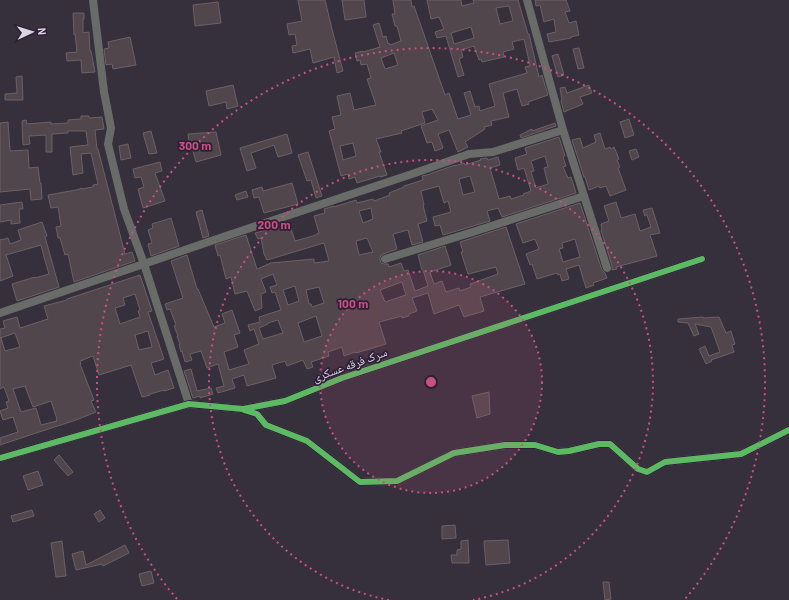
<svg xmlns="http://www.w3.org/2000/svg" width="789" height="600" viewBox="0 0 789 600" font-family="Barlow,'Noto Naskh Arabic',sans-serif">
	<style>
		.building { fill: #51464c; stroke: #6b6165; fill-rule: evenodd }
		.lines { fill: none; stroke-linecap: round; stroke-linejoin: round }
		.minor { stroke: #696b69; stroke-width: 8 }
		.cycleway-casing { stroke: #2d2037; stroke-width: 8 }
		.cycleway { stroke: #5cba63; stroke-width: 6 }
		.ring { fill: none; stroke: #ca5084; stroke-width: 2; stroke-dasharray: 2 4 }
		.labels { text-anchor: middle; stroke-width: 3.5; stroke-linejoin: round; paint-order: stroke }
		.street-label { font-size: 12px; fill: #dcd4e3; stroke: #2d2037 }
		.centre { fill: #ca5084; stroke: #2d2037; stroke-width: 2 }
		.ring-label { font-size: 12px; text-anchor: middle; font-weight: bold; fill: #ca5084; stroke: #2d2037; stroke-width: 3.5; stroke-linejoin: round; paint-order: stroke }
	</style>
	<rect width="100%" height="100%" fill="#36303c"/>
	<!-- building -->
	<path class="building" d="M298 0H325L332 29 343 71 337 73 334 57 313 63 310 49 293 53 292 46 297 45 295 34 289 35 287 24 302 21Z
		M342 0H364L366 17 345 20Z
		M393 0H411L412 7 414 6 445 95 449 93 458 119 471 115 464 93 470 91 475 107 479 106 480 111 495 106 489 84 527 73 525 67 530 66 524 39 512 42 514 49 503 52 504 57 482 62 481 59 479 60 474 46 461 50 463 57 459 59 464 75 458 77 446 36 437 38 435 32 444 29 439 17 431 19 427 0H461L462 6 474 3 473 0H518L528 34H529L539 77 542 75 548 95 528 102 529 104 522 106 517 89 503 93 509 117 491 121 492 125 484 127 485 129 465 142 468 147 458 152 449 130 438 134 443 148 435 151 432 142 427 143 421 126 438 120 432 109 422 112 425 123 401 131 402 133 376 139 381 152H379L387 175 380 177V176L357 183 355 177 349 179 348 174 341 176 329 131 335 129 332 117 341 115 337 96 350 93 354 110 376 105 367 79 371 78 367 64 361 65 360 60 357 61 355 53 363 51V52L380 47 373 25 379 23 383 37 386 36 388 44 389 43 390 45 401 41 397 26H395L392 14H395ZM509 6 513 21 500 24 496 8ZM471 27 474 38 454 44 451 33ZM394 53 398 65 385 69 381 58ZM353 143 356 156 343 160 340 146Z
		M535 0H566L570 11 565 12 569 23 576 21 579 35 571 37V38L549 42 547 34 556 32 554 19 544 22 540 5 536 6Z
		M218 2 221 23 195 26 193 5Z
		M73 13H84V19H83V33L89 32 90 51H91L95 72 82 73 81 60 67 61 66 53 77 52 75 34 74 35Z
		M130 37 136 65 113 69 112 64 106 65 104 49 109 48 108 42Z
		M579 48 584 68 578 69 573 49Z
		M558 54 564 75 558 77 552 56Z
		M22 76 23 100H5V94L17 93 16 77Z
		M233 85 238 106 227 109 226 102 209 106 206 91Z
		M589 85 592 93 580 97 583 104 564 112 561 101 562 100 560 88 565 87 567 93Z
		M81 116H89V118L102 117 104 129 95 130 97 149H98L125 254 132 252 135 261 74 282 68 254 65 255 60 238H58L56 227 61 226 58 207 51 208 48 195 76 190 82 188V189L93 187V185L98 184 91 153 81 154 83 173 73 175 70 147 88 145 86 131H68V133L52 134V152H46V135L29 136 30 144 23 145 22 121 26 120 27 124 51 122V124L68 123V120L81 119Z
		M629 119 634 135 625 138 620 122Z
		M8 122 10 151 28 150 29 168 38 167 40 183H41L42 199 31 200 30 189 0 192V123Z
		M555 123 556 126 521 138 520 135 532 129V131Z
		M151 131 157 153 149 154 143 133Z
		M216 132 221 155 196 162 192 147H190L188 134Z
		M600 133 605 149 610 147 611 149 614 147 619 159 617 160 620 167 618 168 626 190 610 196 606 186 600 188 599 186 589 190 585 177H584L572 140 580 138 583 148 596 142 594 135Z
		M287 134 292 153 278 157 274 145 251 153 256 168 247 171 240 148Z
		M559 137 565 156 563 157 566 166 563 167 568 178 571 177 576 193 502 217 498 208 487 211 490 221 443 235 440 225 435 226 433 217 451 212 448 201 444 203 439 186 421 191 424 205H423L427 221 418 224 423 242 412 245 408 230 393 234 397 249 383 254 380 257V260L381 263 384 264H388L389 267 401 263 404 271 408 270 415 291 428 286 423 270H422L418 255 445 246 451 265 430 272 434 284 442 281 446 292 459 288 460 291 471 287 470 284 498 274 496 267 468 274 461 252H463L460 242 506 227 525 284 480 297 484 311 464 317 459 305 434 314 428 293 412 298 417 311 409 314V316L402 318V316L379 322 386 344 356 353 355 352 344 356 342 347 328 352 329 356 311 362 313 367 307 369 303 360 287 366 285 361 272 365 276 378 247 386 244 375 232 379 235 388 218 393 216 388 224 386 218 364 207 368 201 351 190 354 192 360 185 362 182 351 181 352 179 344H180L177 336H178L174 326 176 325 170 309 167 310 165 304 183 298 171 261 187 255 197 289H198L214 327 225 323 222 314 232 310 240 333 234 335 238 347 224 352 229 370 249 364 244 350 259 344 254 329 250 331 248 325 260 322 259 317 281 310 275 292 272 293 270 287 277 285 273 274 261 279 266 292 261 294 262 308 255 311 247 291 235 294 231 277 226 279 220 255 218 256 215 245 246 235 257 269 271 263 314 259V263L329 261 324 243 267 260 264 254 261 238 258 239 255 233 270 229V228L289 222 295 241 313 236 319 233 314 216 325 213 324 209 334 206V207L356 200 357 203 373 199 374 201 390 195 389 193 404 187V186L423 180 422 176 427 175 455 165V166L464 163 465 165 481 160 480 159 487 158 488 160 498 157 500 165 490 168 499 199 510 196 511 199 524 195 523 194 531 191 524 168 518 170 515 158 527 154 525 148ZM545 156 548 167 544 168 548 184 536 188 531 172 534 171 531 161ZM470 176 475 192 463 195 459 179ZM371 208 373 219 363 223 359 211ZM367 238 373 252 359 255 356 241ZM402 282 406 295 385 302 380 290ZM295 286 299 301 288 305 283 290ZM319 287 324 303 312 307 311 304H309L306 290ZM316 316 322 336 304 342 298 323ZM278 320 283 333 263 339 259 328 268 324V323Z
		M128 144 131 158 121 160 119 146Z
		M636 149 639 157 632 160 629 151Z
		M308 152 322 196 316 198 311 180 307 181 298 155Z
		M160 162 162 171 155 173 165 201 143 208 138 189 144 187 141 177 135 178 133 169Z
		M292 183 298 204 264 213 259 197 254 198 252 190 262 187 263 191Z
		M246 191 248 197 237 200 235 195Z
		M22 202 23 209H19L20 223 11 224V220L0 222V205Z
		M616 202 621 218 635 214 640 231 651 227 647 215 645 216 643 210 652 208 660 233 650 235 657 256 616 267 617 269 612 270V266L601 230 602 229 601 224 609 221 604 206Z
		M580 203 602 270 605 273 607 278 593 283 594 285 586 288 579 265 566 269 569 279 562 281 560 274 558 275 557 273 537 279 532 264 530 265 526 254 539 249 535 239 523 243 516 224ZM575 239 580 257 563 262 559 249 563 248 562 243Z
		M202 210 209 236 203 238 196 212Z
		M171 218 179 246 151 256 148 244 152 243 148 230 153 228 152 224Z
		M42 222 47 236 45 237 59 287 17 301 12 284 35 277V278L49 274 44 257 41 245 6 255 13 276 0 281V239L1 240 8 238 10 244 21 240 18 230Z
		M140 275 152 311 148 312 164 359 151 363 155 375 168 370 174 388 164 391V390L150 394V395L142 397 131 365 99 375 93 356 80 361 81 364H80L94 400 91 401 96 412 76 420 27 436 0 445V438L18 432 13 417 3 420 0 411 8 408 6 402 9 401 4 387 0 389V329L5 328 3 321 17 317 20 328 48 319 44 306 67 300V299ZM135 294 140 310 138 311 140 317 120 324 115 308 125 305 123 298ZM148 331 152 347 139 350 135 335ZM15 333 20 347 5 351 1 338H0ZM25 386 33 407 51 401 57 419 56 420 57 421 41 425 36 408 21 412 13 389Z
		M703 317V318L719 317 726 333 731 331 735 344 732 345 734 352 711 360 712 361 706 364 699 349 705 346 709 356 720 352 711 327 695 324 699 334 694 336 688 323 678 322V319Z
		M191 369 197 391 211 388 213 394 200 398V396L193 398 184 371Z
		M489 392 490 414 477 418 472 396Z
		M59 455 73 472 68 476 54 460Z
		M38 471 43 485 28 490 23 476Z
		M32 510 34 516 13 522 11 516Z
		M100 510 105 518 99 522 94 514Z
		M455 525 456 538 442 539V526Z
		M468 540 469 563H452L451 555H457V550L461 549V541Z
		M508 540 510 563 486 565 484 541Z
		M62 541 66 576 56 577 51 543Z
		M125 545 129 553 103 566 102 564 76 570 72 554 83 551 86 565Z
		M151 571 154 583 142 586 139 574Z
		M603 582H609L611 599 605 600Z"/>
	<g class="lines">
		<!-- minor -->
		<path class="minor" d="M93 0 104 92 111 128 108 144 124 209 144 264 189 404
			M527 0 563 130 607 268
			M385 259 476 231 584 196
			M0 313 214 240 415 173 469 154 493 152 563 130
			M243 409 257 414 266 425 307 441 360 482 397 481 454 453 505 445H535L558 452 569 451 599 444H610L638 469 647 472 665 462 741 454 789 430
			M0 458 189 404 243 409 285 401 342 378 702 259"/>
		<!-- cycleway casing -->
		<g class="cycleway-casing">
			<path id="cycleway" d="M244 410 257 414 266 425 307 441 360 482 397 481 454 453 505 445H535L558 452 569 451 599 444H610L638 469 647 472 665 462 741 454 789 430
				M0 458 189 404 243 409 285 401 342 378 702 259"/>
		</g>
		<!-- cycleway -->
		<use href="#cycleway" class="cycleway"/>
	</g>
	<!-- distance rings -->
	<circle cx="431" cy="382" r="111" fill="#ca5084" fill-opacity=".12"/>
	<g class="ring">
		<circle cx="431" cy="382" r="111"/>
		<path d="M389 600A222 222 0 1 1 473 600"/>
		<path d="M177 599A334 334 0 1 1 685 599"/>
	</g>
	<g class="labels">
		<!-- street labels -->
		<g class="street-label">
			<text transform="translate(350 365) rotate(-20)" y="4">سرک فرقه عسکری</text>
		</g>
	</g>
	<circle cx="431" cy="382" r="6" class="centre"/>
	<g class="ring-label">
		<text x="195" y="150">300 m</text>
		<text x="274" y="229">200 m</text>
		<text x="353" y="308">100 m</text>
	</g>
	<!-- north arrow -->
	<g transform="translate(32 32) rotate(86)" stroke="#2d2037" stroke-width="3" paint-order="stroke">
	<path d="M0-3L7 15L0 10L-7 15Z" fill="#dcd4e3"/>
	<text y="-6" font-size="11" font-weight="bold" text-anchor="middle" fill="#dcd4e3">N</text>
	</g>
</svg>
